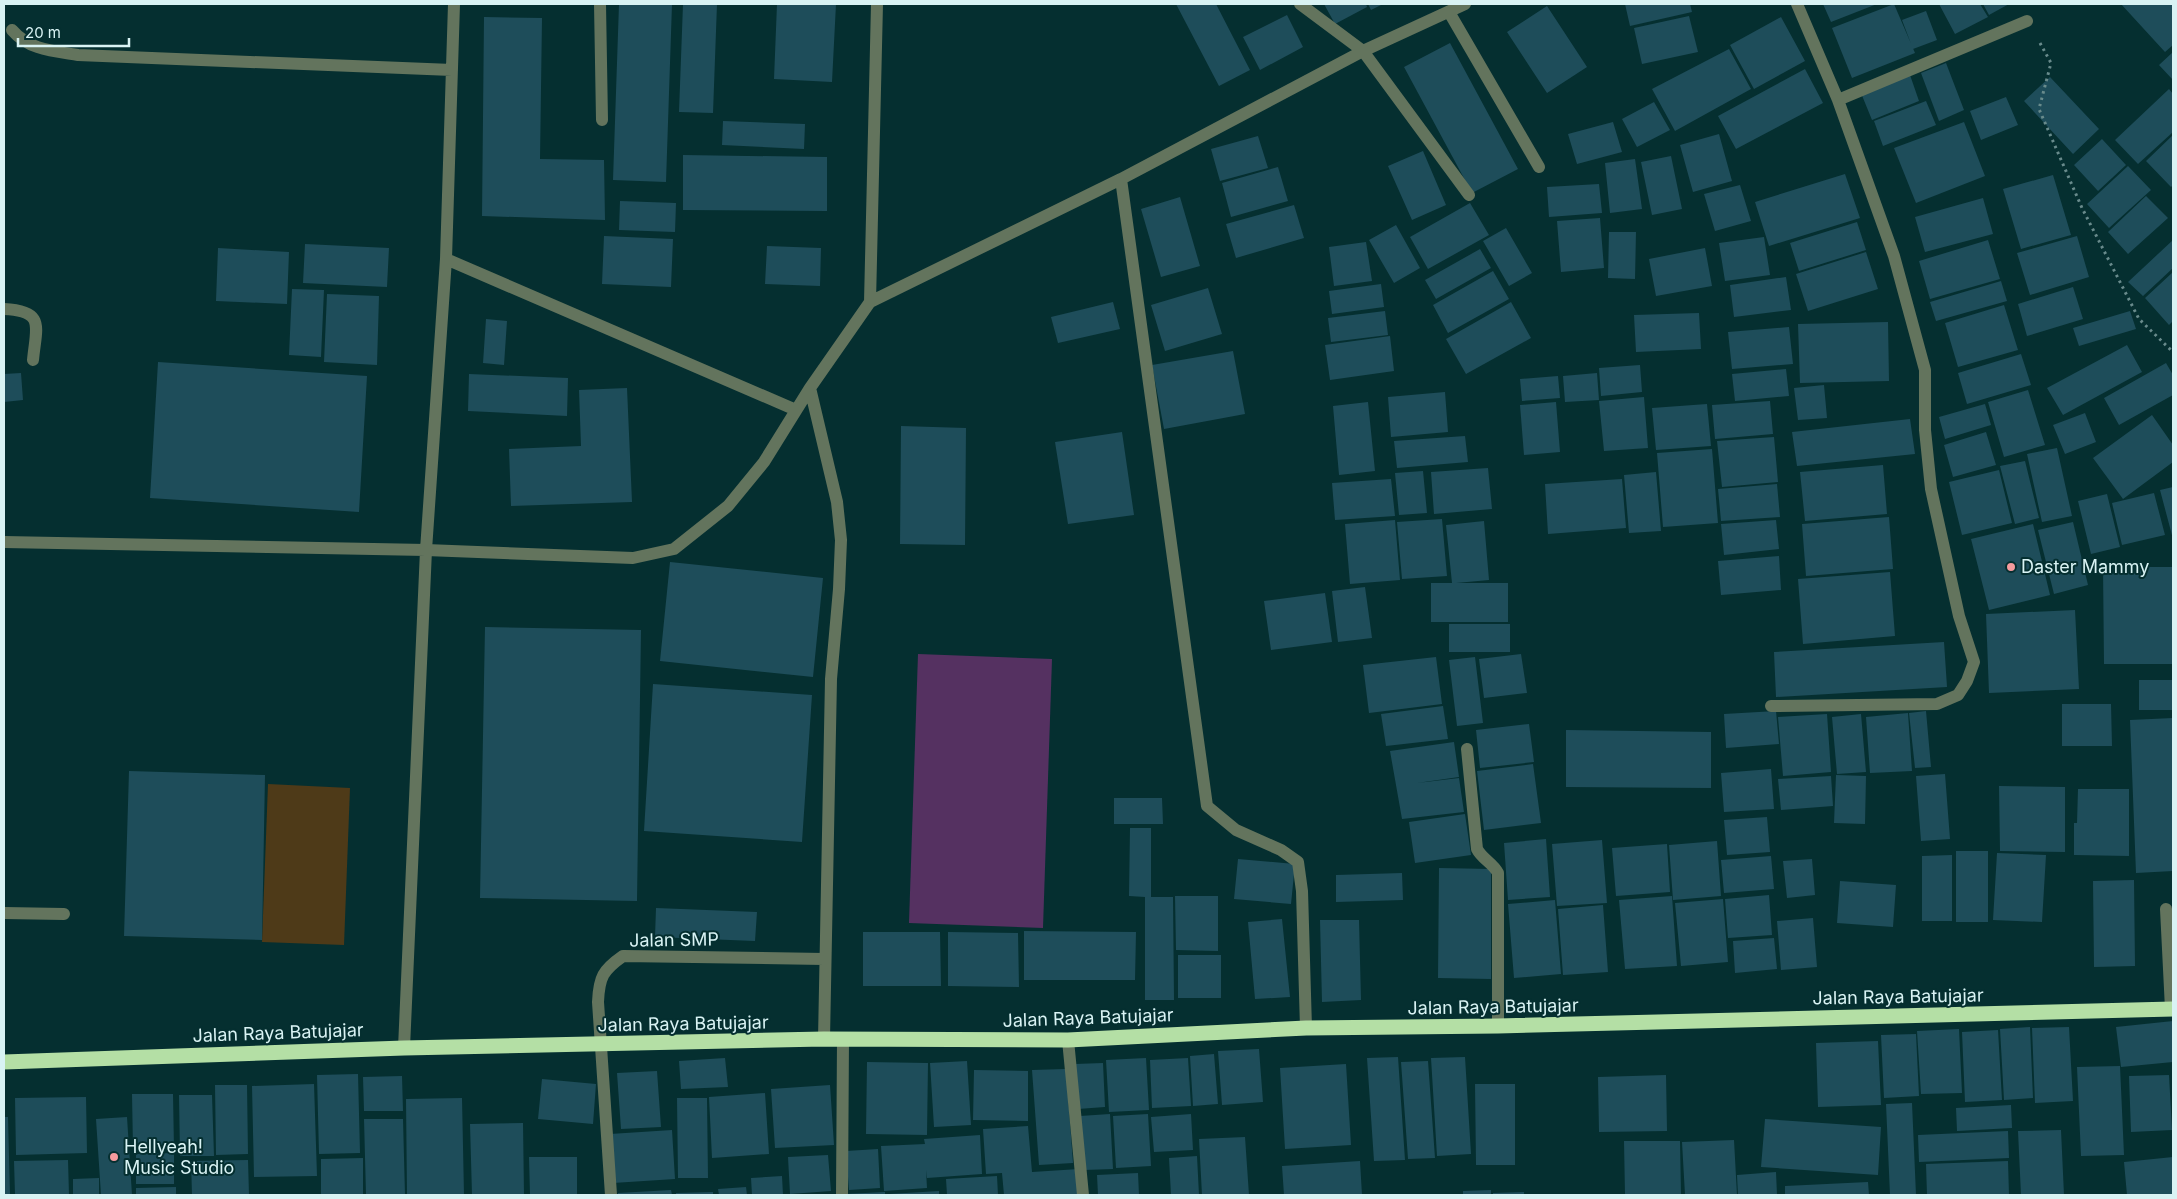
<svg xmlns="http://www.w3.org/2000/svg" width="2177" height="1199" viewBox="0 0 2177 1199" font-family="Inter,sans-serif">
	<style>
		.green { fill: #4e3a18 }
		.water { fill: #553161 }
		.building { fill: #1e4d5a }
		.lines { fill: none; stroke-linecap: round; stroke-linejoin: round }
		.path { stroke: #698b8c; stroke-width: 3; stroke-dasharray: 2.5 4; stroke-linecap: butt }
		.minor { stroke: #63745d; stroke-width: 12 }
		.highway { stroke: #b4dfa5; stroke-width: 15 }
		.poi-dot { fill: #f59b9e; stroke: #052f30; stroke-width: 2 }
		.labels { text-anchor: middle; stroke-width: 4; stroke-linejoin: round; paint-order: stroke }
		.poi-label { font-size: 18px; fill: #d9f3f4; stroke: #052f30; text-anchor: start }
		.street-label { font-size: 18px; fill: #d9f3f4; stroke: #052f30 }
	</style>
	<rect width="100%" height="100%" fill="#052f30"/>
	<!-- green -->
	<path class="green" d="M268 784 350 788 344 945 262 942Z"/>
	<!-- water -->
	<path class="water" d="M918 654 1052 659 1043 928 909 923Z"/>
	<!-- building -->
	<path class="building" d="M619 4H672L666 182 613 180Z
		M683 4H717L713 113 679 112Z
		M777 4H836L832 82 774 79Z
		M1176 4H1216L1250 70 1219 86Z
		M1324 4H1366L1367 7 1335 24Z
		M1368 4H1383L1371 10Z
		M1625 4H1690L1692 12 1630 26Z
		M1823 4H1877L1831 22Z
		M1894 4 1915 53 1852 78 1832 28Z
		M1939 4H1980L1988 17 1955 34Z
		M1983 4H2009L1989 15Z
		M2121 4H2173V45L2165 52Z
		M1547 6 1587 67 1547 93 1507 32Z
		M1926 11 1937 40 1913 49 1902 20Z
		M1287 15 1303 47 1260 70 1243 37Z
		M1689 16 1698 52 1642 64 1634 28Z
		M484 17 542 18 540 159 604 160 605 220 482 216Z
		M1781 17 1805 61 1754 89 1730 45Z
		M1450 43 1518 169 1472 193 1404 67Z
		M1729 49 1751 89 1675 131 1652 89Z
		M2173 52V80L2159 65Z
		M1946 63 1964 110 1939 121 1921 73Z
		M1805 69 1823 103 1736 149 1718 116Z
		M1910 75 1919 101 1872 120 1861 93Z
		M2050 77 2099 129 2073 154 2024 101Z
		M2169 89 2173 94V132L2138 164 2115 140Z
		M2006 97 2018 125 1981 140 1970 111Z
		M1926 101 1936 125 1883 146 1874 121Z
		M1654 102 1670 130 1637 147 1622 119Z
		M723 121 805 124 804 149 722 145Z
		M1613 122 1622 152 1577 164 1568 134Z
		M1964 122 1985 176 1916 203 1894 148Z
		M1719 134 1732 181 1693 192 1680 145Z
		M2173 135V185L2171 187 2146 161Z
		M1258 136 1268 168 1220 181 1211 149Z
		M2102 139 2126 165 2098 191 2074 165Z
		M1423 151 1446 205 1412 220 1388 166Z
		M683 155 827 157V211L683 210Z
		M1671 156 1682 209 1652 215 1641 162Z
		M1635 159 1642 209 1610 213 1605 163Z
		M2128 166 2151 190 2109 228 2087 204Z
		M1278 167 1288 201 1231 217 1222 183Z
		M1845 174 1860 218 1769 246 1755 202Z
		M2053 175 2071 235 2021 249 2003 189Z
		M1599 184 1602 213 1549 217 1547 187Z
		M1740 185 1751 221 1715 231 1704 194Z
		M2146 196 2168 218 2128 254 2108 232Z
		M1180 197 1200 266 1161 277 1141 209Z
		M1983 198 1993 234 1925 252 1915 217Z
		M620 201 676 203 675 232 619 230Z
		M1470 203 1489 235 1428 269 1410 237Z
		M1294 205 1304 238 1236 258 1226 224Z
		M1600 218 1604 268 1561 272 1557 221Z
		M1857 222 1866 250 1799 271 1790 243Z
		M1396 225 1420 268 1394 283 1369 240Z
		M1506 228 1532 273 1509 286 1483 241Z
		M1609 232H1636L1635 279 1608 278Z
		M604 236 673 239 671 287 602 284Z
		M2077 236 2089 277 2030 295 2017 253Z
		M1764 237 1770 275 1725 281 1719 243Z
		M1988 240 2000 279 1930 299 1919 261Z
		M2173 240V268L2143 296 2128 282Z
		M1366 242 1372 281 1334 286 1329 247Z
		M305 244 389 248 387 287 303 283Z
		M767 246 821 248 820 286 765 284Z
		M218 248 289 252 287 304 216 301Z
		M1705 248 1712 286 1656 296 1649 259Z
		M1480 249 1491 268 1436 299 1425 280Z
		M1866 252 1878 289 1808 311 1796 274Z
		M1493 271 1509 299 1448 333 1433 305Z
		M2173 272V321L2169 325 2145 298Z
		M1786 277 1791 310 1734 317 1730 285Z
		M2001 281 2007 301 1936 321 1930 302Z
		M1381 284 1384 307 1332 314 1329 291Z
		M2073 287 2083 319 2027 336 2018 304Z
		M1208 288 1222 334 1165 351 1151 305Z
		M292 289 324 290 321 357 289 355Z
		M327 294 379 296 377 365 324 362Z
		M1113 302 1120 329 1058 343 1051 317Z
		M1511 302 1531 338 1466 374 1446 339Z
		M2004 305 2018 350 1958 367 1945 323Z
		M1385 311 1388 335 1331 342 1328 318Z
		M2130 311 2136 329 2079 346 2073 328Z
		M1699 313 1701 349 1636 352 1634 315Z
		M486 319 507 321 504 365 483 363Z
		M1888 322 1889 381 1800 383 1798 324Z
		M1789 327 1793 364 1732 369 1728 332Z
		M1390 336 1394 371 1330 380 1325 345Z
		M2127 345 2142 372 2063 415 2047 388Z
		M1233 351 1245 414 1164 429 1152 365Z
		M2021 354 2031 385 1967 404 1958 373Z
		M158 362 367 376 359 512 150 498Z
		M2166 363 2173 375V395L2119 425 2104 398Z
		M1640 365 1642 392 1601 396 1599 368Z
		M1786 369 1789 396 1735 401 1732 374Z
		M21 373 23 400 4 402V374Z
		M1597 373 1599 400 1565 402 1563 376Z
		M469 374 568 378 567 416 468 411Z
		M1558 376 1560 398 1522 401 1520 379Z
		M1824 385 1827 418 1798 420 1794 388Z
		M627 388 632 502 511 506 509 449 581 446 579 390Z
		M2028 390 2045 445 2004 457 1988 402Z
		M1445 392 1448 432 1391 437 1388 397Z
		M1644 397 1648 448 1604 451 1599 401Z
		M1770 401 1773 434 1715 439 1712 405Z
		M1368 402 1375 471 1339 475 1333 406Z
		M1556 402 1560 452 1524 455 1520 405Z
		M1707 404 1711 446 1656 450 1652 408Z
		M1985 404 1991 425 1945 439 1939 417Z
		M2085 413 2096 442 2065 454 2053 425Z
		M2152 415 2173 445V462L2123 499 2093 458Z
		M1910 419 1915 454 1797 466 1792 432Z
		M901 426 966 428 965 545 900 544Z
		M1122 432 1134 515 1068 524 1055 442Z
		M1986 432 1996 465 1953 477 1944 445Z
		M1465 436 1468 462 1397 468 1394 441Z
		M1774 437 1778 482 1722 487 1717 441Z
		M2057 448 2072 516 2042 522 2027 454Z
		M1712 449 1718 523 1663 527 1657 453Z
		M2025 461 2039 518 2015 524 2000 466Z
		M1883 465 1887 514 1805 521 1800 472Z
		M1488 468 1492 509 1434 514 1431 472Z
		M1999 470 2012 523 1962 535 1949 482Z
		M1423 471 1427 513 1399 515 1395 473Z
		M1656 472 1661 531 1629 533 1624 475Z
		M1391 479 1395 516 1335 520 1332 483Z
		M1622 479 1626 528 1548 534 1545 484Z
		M1777 484 1780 517 1721 521 1718 489Z
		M2173 487V539L2160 490Z
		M2154 493 2165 535 2122 545 2112 503Z
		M2107 494 2120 547 2091 554 2078 501Z
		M1889 517 1893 569 1806 576 1802 524Z
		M1442 519 1447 576 1402 579 1397 522Z
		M1395 520 1400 580 1350 584 1345 524Z
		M1776 520 1779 549 1724 555 1721 524Z
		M1484 521 1489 580 1456 583H1508V622H1431V583H1452L1446 525Z
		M2073 522 2088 585 2054 594 2038 530Z
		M2033 524 2050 595 1989 610 1971 539Z
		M1779 556 1781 590 1721 595 1718 561Z
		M670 562 823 578 813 677 660 661Z
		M2103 567H2173V664H2104Z
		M1890 572 1895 636 1803 644 1798 579Z
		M1365 587 1372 638 1338 642 1332 591Z
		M1325 593 1332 642 1271 650 1264 601Z
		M2075 610 2079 689 1989 693 1986 614Z
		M1449 624H1510V652H1449Z
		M485 627 641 630 637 901 480 898Z
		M1944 642 1947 687 1776 697 1774 652Z
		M1521 654 1527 693 1484 698 1479 659Z
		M1436 657 1442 704 1369 713 1363 665Z
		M1475 657 1483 723 1457 726 1449 660Z
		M2139 680H2173V710H2139Z
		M653 684 812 695 802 842 644 831Z
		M2062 704H2111L2112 746H2062Z
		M1443 706 1448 739 1386 746 1381 714Z
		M1776 711 1779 744 1726 748 1724 714Z
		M1926 711 1931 767 1915 768 1909 713Z
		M1908 713 1912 771 1870 773 1866 717Z
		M1827 714 1831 772 1783 776 1778 717Z
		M1861 714 1866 772 1837 774 1832 717Z
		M2173 718V871L2136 873 2130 720Z
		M1529 724 1534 762 1480 768 1476 730Z
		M1566 730 1711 732V788L1566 787Z
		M1454 742 1459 777 1417 783 1459 778 1464 812 1402 819 1390 751Z
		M1533 764 1541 823 1484 830 1477 771Z
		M1771 769 1774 809 1724 812 1721 773Z
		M129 771 265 775 262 940 124 936Z
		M1945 774 1950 839 1921 841 1916 776Z
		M1836 775 1866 776 1865 824 1834 823Z
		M1831 776 1833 806 1781 810 1778 779Z
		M1999 786 2065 787V852L2000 851Z
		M2078 789H2129V856L2074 855V823H2077Z
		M1114 798H1162L1163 824H1114Z
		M1465 814 1471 855 1415 863 1409 822Z
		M1767 817 1770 852 1727 855 1724 820Z
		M1130 828H1151V897H1173L1174 1000H1145V897L1129 896Z
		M1546 839 1550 897 1508 900 1504 843Z
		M1602 840 1607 903 1557 906 1552 844Z
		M1717 841 1721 896 1673 900 1669 845Z
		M1667 844 1670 892 1616 896 1612 848Z
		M1956 851H1988V922H1956Z
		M1997 853 2046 855 2042 922 1993 920Z
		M1952 855V921H1922V856Z
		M1771 856 1774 889 1724 893 1721 860Z
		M1238 859 1295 864 1291 904 1234 899Z
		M1812 859 1815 895 1787 898 1783 861Z
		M1439 868 1491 869V979L1438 978Z
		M1402 873 1403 900 1336 902V875Z
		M2134 880 2135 966 2094 967 2093 881Z
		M1840 881 1896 885 1893 927 1837 923Z
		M1769 895 1772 935 1728 938 1725 899Z
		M1175 896H1218V951L1176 950Z
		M1672 896 1677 966 1625 969 1619 900Z
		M1723 899 1728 962 1681 966 1675 903Z
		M1555 900 1561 974 1514 978 1508 904Z
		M1603 905 1608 972 1563 975 1558 909Z
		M656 908 757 912 755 941 655 937Z
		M1813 918 1817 967 1781 970 1777 921Z
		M1282 919 1290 997 1255 999 1248 922Z
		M1320 920H1359L1361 1000 1322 1002Z
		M1024 931 1136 932 1135 980H1024Z
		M863 932H940L941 986H863Z
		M948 932 1018 933 1019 987 948 986Z
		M1774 938 1777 969 1735 973 1733 941Z
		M1178 955H1221V998H1178Z
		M2173 1021V1062L2121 1067 2116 1027Z
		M2030 1027 2033 1098 2004 1100 2000 1029Z
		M2069 1027 2073 1101 2035 1103 2032 1028Z
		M1959 1029 1962 1093 1921 1094 1917 1031Z
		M1998 1030 2002 1100 1965 1102 1962 1032Z
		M1916 1034 1919 1096 1884 1098 1881 1035Z
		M1878 1041 1881 1105 1818 1107 1816 1043Z
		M1259 1049 1263 1102 1222 1105 1218 1051Z
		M1214 1054 1218 1104 1193 1106 1190 1056Z
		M1398 1057 1405 1160 1374 1161 1367 1058Z
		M1465 1057 1471 1154 1437 1156 1431 1058Z
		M725 1058 728 1087 681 1089 679 1061Z
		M1146 1058 1149 1110 1109 1112 1106 1060Z
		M1188 1058 1191 1106 1152 1108 1150 1060Z
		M967 1061 971 1125 934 1127 930 1063Z
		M1428 1061 1435 1158 1408 1159 1401 1062Z
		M867 1062 928 1063 927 1135 866 1134Z
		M1103 1063 1105 1107 1078 1109 1075 1064Z
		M1346 1064 1351 1145 1285 1149 1280 1068Z
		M2120 1066 2124 1155 2081 1156 2077 1067Z
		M1066 1069 1073 1163 1039 1165 1032 1070Z
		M974 1070 1028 1071V1121L973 1120Z
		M657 1071 661 1127 621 1129 617 1073Z
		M358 1074 360 1153 319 1154 317 1075Z
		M1666 1075 1667 1131 1599 1132 1598 1077Z
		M2169 1075 2172 1130 2131 1132 2129 1076Z
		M402 1076 403 1111H364L363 1077Z
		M542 1079 596 1084 593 1124 538 1119Z
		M314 1084 317 1176 254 1177 252 1086Z
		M1475 1084H1515V1165H1476Z
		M215 1085H247L248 1154 216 1155Z
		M830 1085 834 1145 775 1148 771 1089Z
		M765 1093 769 1154 712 1158 709 1097Z
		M132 1094H173L174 1149H133Z
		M179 1095H212L214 1156H180Z
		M86 1097 87 1153 16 1155 15 1098Z
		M462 1098 464 1195H407L406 1099Z
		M677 1098H707L708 1178H678Z
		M1912 1103 1916 1195H1890L1886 1104Z
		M2011 1105 2012 1128 1957 1131 1956 1108Z
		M1110 1114 1113 1169 1084 1170 1080 1116Z
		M1148 1114 1151 1166 1116 1168 1113 1116Z
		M1191 1114 1193 1150 1154 1152 1151 1117Z
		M4 1117H8L10 1195H4Z
		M127 1117 132 1195H101L96 1119Z
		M364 1119H403L405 1195H366Z
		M1765 1119 1881 1127 1878 1175 1761 1167Z
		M523 1123 524 1195H472L470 1124Z
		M1028 1126 1032 1172 1079 1169 1081 1195H1004L1002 1173 986 1174 983 1129Z
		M672 1130 675 1179 613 1183 610 1134Z
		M2061 1130 2064 1195H2021L2018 1131Z
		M2008 1131 2009 1158 1919 1162 1918 1135Z
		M980 1135 982 1174 927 1178 926 1170 927 1188 884 1191 881 1146 925 1144 924 1139Z
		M1245 1137 1249 1195H1202L1199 1139Z
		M1734 1140 1737 1195H1685L1682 1142Z
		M1624 1141H1680L1681 1195H1625Z
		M878 1149 880 1188 849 1190 846 1151Z
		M174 1153V1184H136V1154Z
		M828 1155 831 1191 790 1194 788 1157Z
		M1197 1156 1199 1195H1171L1169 1158Z
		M529 1157H577V1195H530Z
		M2173 1157V1195H2127L2124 1162Z
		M363 1158V1195H321V1159Z
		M68 1160 69 1195H15L14 1161Z
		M248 1160 249 1195H192L191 1161Z
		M1360 1161 1362 1195H1284L1282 1166Z
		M2008 1161 2009 1195H1927L1926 1164Z
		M1776 1172 1777 1195H1738L1737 1175Z
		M1138 1173 1139 1195H1098L1097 1175Z
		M782 1176 783 1195H752L751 1178Z
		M997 1176 998 1195H947L946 1179Z
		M99 1178V1195H73V1179Z
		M1868 1182 1869 1195H1785V1186Z
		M176 1187V1195H136V1188Z
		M746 1187 747 1195H719L718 1189Z
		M671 1190 672 1195H618V1193Z
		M1491 1190V1195H1463V1191Z
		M939 1191V1195H889V1194Z
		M713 1192V1195H676V1193Z
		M885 1192V1195H845V1194Z
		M1524 1192V1195H1493V1193Z"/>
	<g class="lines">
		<!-- path -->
		<path class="path" d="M2040 43 2051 63 2039 109 2082 208 2139 319 2173 352"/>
		<!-- minor -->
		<path class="minor" d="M600 4 602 120
			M1300 4 1363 51 1469 195
			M1449 12 1539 167
			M12 30C29 50 53 51 78 55L452 70
			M1838 100 2027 21
			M1121 179 1207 806 1236 830 1281 850 1298 862 1302 891 1306 1028
			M446 259 796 410
			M870 302 877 4
			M4 309C46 311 36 327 33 360
			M810 388 837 502 841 540 839 589 831 679 824 1039
			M4 542 426 550 633 558 674 549 728 506 764 462 810 388 870 302 1121 179 1363 51 1465 4
			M1771 706 1937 704 1958 695 1967 681 1974 662 1959 616 1931 489 1925 430V370L1894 256 1838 100 1797 4
			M1467 749 1477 849C1482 859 1493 863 1498 873V1026
			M2166 909 2171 1009
			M4 913 64 914
			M1068 1040 1083 1195
			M404 1048 426 550 446 259 454 4
			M611 1195 598 1002C599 977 603 970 623 956L824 959
			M842 1195 843 1039"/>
		<!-- highway -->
		<path class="highway" d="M4 1062 404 1048 824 1039 1068 1040 1306 1028 1498 1026 2173 1009"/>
	</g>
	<!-- markers -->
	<g class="poi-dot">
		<circle cx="2011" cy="567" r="5"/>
		<circle cx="114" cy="1157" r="5"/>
	</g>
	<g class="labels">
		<!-- poi labels -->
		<g class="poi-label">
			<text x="2021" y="573">Daster Mammy</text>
			<text x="124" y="1153">Hellyeah!<tspan x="124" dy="21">Music Studio</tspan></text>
		</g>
		<!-- street labels -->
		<g class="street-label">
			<text transform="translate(674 940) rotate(-1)" y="6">Jalan SMP</text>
			<text transform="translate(1898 997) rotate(-1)" y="6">Jalan Raya Batujajar</text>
			<text transform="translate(1493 1007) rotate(-1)" y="6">Jalan Raya Batujajar</text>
			<text transform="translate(1088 1018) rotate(-2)" y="6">Jalan Raya Batujajar</text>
			<text transform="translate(683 1024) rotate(-1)" y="6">Jalan Raya Batujajar</text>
			<text transform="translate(278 1033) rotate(-2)" y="6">Jalan Raya Batujajar</text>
		</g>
	</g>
	<!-- border -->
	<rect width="2177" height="1199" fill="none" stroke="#d9f3f4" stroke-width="10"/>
	<!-- scale -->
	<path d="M18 38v8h111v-8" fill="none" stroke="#d9f3f4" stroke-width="2.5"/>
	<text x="25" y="38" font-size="15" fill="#d9f3f4" stroke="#052f30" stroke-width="4" paint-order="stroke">20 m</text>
</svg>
